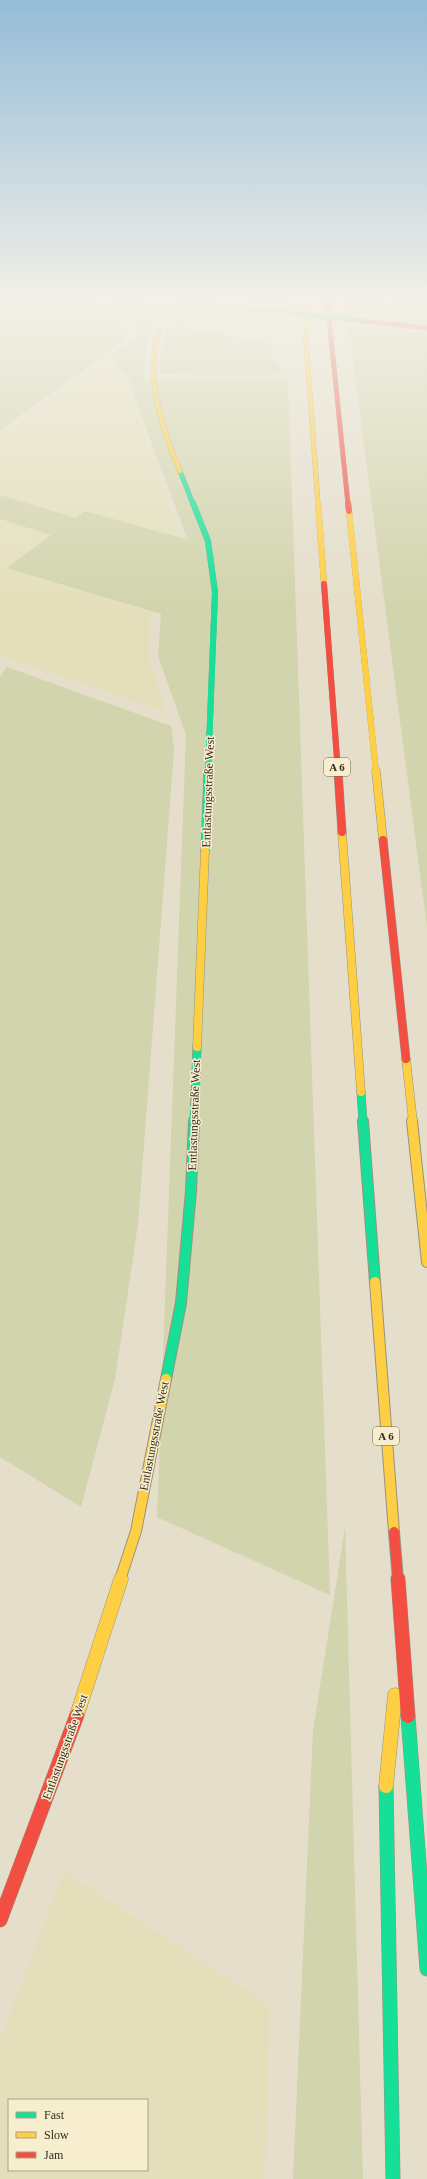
<svg xmlns="http://www.w3.org/2000/svg" width="427" height="2179" viewBox="0 0 427 2179" font-family="Georgia,serif">
	<style>
		.farmland { fill: #e4dfba; fill-rule: evenodd }
		.green { fill: #d1d4ac }
		.lines { fill: none; stroke-linecap: round; stroke-linejoin: round }
		.street-casing { stroke: #a8a294; stroke-width: 1 }
		.fast-far4-casing { stroke: #989283; stroke-width: 5 }
		.fast-far3-casing { stroke: #989283; stroke-width: 6 }
		.fast-far2-casing { stroke: #989283; stroke-width: 9 }
		.fast-far1-casing { stroke: #989283; stroke-width: 12 }
		.fast-casing { stroke: #989283; stroke-width: 15 }
		.slow-far4-casing { stroke: #989283; stroke-width: 5 }
		.slow-far3-casing { stroke: #989283; stroke-width: 6 }
		.slow-far2-casing { stroke: #989283; stroke-width: 9 }
		.slow-far1-casing { stroke: #989283; stroke-width: 12 }
		.slow-casing { stroke: #989283; stroke-width: 15 }
		.jam-far4-casing { stroke: #989283; stroke-width: 5 }
		.jam-far3-casing { stroke: #989283; stroke-width: 6 }
		.jam-far2-casing { stroke: #989283; stroke-width: 9 }
		.jam-far1-casing { stroke: #989283; stroke-width: 12 }
		.jam-casing { stroke: #989283; stroke-width: 15 }
		.street { fill: #ebe8dc; fill-rule: evenodd }
		.fast-far4 { stroke: #16e098; stroke-width: 4.5 }
		.fast-far3 { stroke: #16e098; stroke-width: 6 }
		.fast-far2 { stroke: #16e098; stroke-width: 8 }
		.fast-far1 { stroke: #16e098; stroke-width: 10 }
		.fast { stroke: #16e098; stroke-width: 14 }
		.slow-far4 { stroke: #ffcf43; stroke-width: 4.5 }
		.slow-far3 { stroke: #ffcf43; stroke-width: 6 }
		.slow-far2 { stroke: #ffcf43; stroke-width: 8 }
		.slow-far1 { stroke: #ffcf43; stroke-width: 10 }
		.slow { stroke: #ffcf43; stroke-width: 14 }
		.jam-far4 { stroke: #f24e42; stroke-width: 4.5 }
		.jam-far3 { stroke: #f24e42; stroke-width: 6 }
		.jam-far2 { stroke: #f24e42; stroke-width: 8 }
		.jam-far1 { stroke: #f24e42; stroke-width: 10 }
		.jam { stroke: #f24e42; stroke-width: 14 }
		.fast-bridge-casing { stroke: #989283; stroke-width: 5; stroke-linecap: butt }
		.fast-bridge { stroke: #16e098; stroke-width: 4.5 }
		.labels { text-anchor: middle; stroke-width: 3; stroke-linejoin: round; paint-order: stroke }
		.shield { fill: #f6eecf; stroke: #706652; stroke-width: 1 }
		.shield-label { font-size: 11px; font-weight: bold; fill: #362b1c }
		.street-label { font-size: 12px; fill: #362b1c; stroke: #f6eecf }
	</style>
	<rect width="100%" height="100%" fill="#e4deca"/>
	<!-- farmland -->
	<path class="farmland" d="M106 359H108L111 367 125 383 170 507 179 538 85 511 76 518 0 495V437Z
		M0 519 51 535 7 568 150 612 149 659 166 712 0 656Z
		M64 1871 270 2006 265 2179H0V2039ZM9 2100H147V2170H9Z"/>
	<!-- green -->
	<path class="green" d="M0 299C28 298 128 289 128 331L122 342 109 352 0 430Z
		M91 299H132L157 304V313L146 344 144 379 288 381 330 1595 157 1517 186 735 158 656 161 614 7 568 51 535 0 519V495L76 518 85 511 188 540 149 437 129 379 115 363 112 356 133 337C141 312 111 301 91 299Z
		M239 299H285V308L256 305Z
		M345 299H380L382 307 398 315 427 320V324L347 315Z
		M386 299H427V315C412 313 394 313 386 299Z
		M202 309 236 310 283 316 287 321 275 325 269 322C246 318 203 307 184 320L190 322 181 328 240 336 235 339 246 341 250 338 276 346 271 353 281 367 279 372 264 376 161 374 159 372C160 340 168 316 202 309Z
		M348 323 427 332V927Z
		M7 667 171 726 174 750 138 1224 115 1379 81 1507 0 1457V677Z
		M345 1528 363 2179H293L313 1731Z"/>
	<g class="lines">
		<!-- street casing -->
		<g class="street-casing">
			<path id="street" d="M136 299H167L176 302C172 307 140 304 136 299Z"/>
		</g>
		<!-- fast-far4 casing -->
		<g class="fast-far4-casing">
			<path id="fast-far4" d="M171 302 280 312
				M180 471 193 504"/>
		</g>
		<!-- fast-far3 casing -->
		<g class="fast-far3-casing">
			<path id="fast-far3" d="M193 503 208 541 215 592 208 772"/>
		</g>
		<!-- fast-far2 casing -->
		<g class="fast-far2-casing">
			<path id="fast-far2" d="M205 851 208 771
				M361 1092 363 1122
				M194 1122 197 1047"/>
		</g>
		<!-- fast-far1 casing -->
		<g class="fast-far1-casing">
			<path id="fast-far1" d="M363 1121 375 1282
				M166 1379 181 1303 191 1191 194 1121"/>
		</g>
		<!-- fast casing -->
		<g class="fast-casing">
			<path id="fast" d="M408 1716 427 1969
				M386 1786 393 2179"/>
		</g>
		<!-- slow-far4 casing -->
		<g class="slow-far4-casing">
			<path id="slow-far4" d="M174 299C169 309 162 318 159 329 145 378 161 426 180 471
				M303 299 318 504"/>
		</g>
		<!-- slow-far3 casing -->
		<g class="slow-far3-casing">
			<path id="slow-far3" d="M318 503 324 584
				M349 511 376 772"/>
		</g>
		<!-- slow-far2 casing -->
		<g class="slow-far2-casing">
			<path id="slow-far2" d="M376 771 383 840
				M342 832 361 1092
				M197 1047 205 851
				M406 1059 413 1122"/>
		</g>
		<!-- slow-far1 casing -->
		<g class="slow-far1-casing">
			<path id="slow-far1" d="M412 1121 427 1262
				M375 1282 394 1532
				M120 1580 136 1531 166 1379"/>
		</g>
		<!-- slow casing -->
		<g class="slow-casing">
			<path id="slow" d="M77 1715 121 1579
				M386 1786 395 1695"/>
		</g>
		<!-- jam-far4 casing -->
		<g class="jam-far4-casing">
			<path id="jam-far4" d="M327 299 348 504
				M354 320 427 328"/>
		</g>
		<!-- jam-far3 casing -->
		<g class="jam-far3-casing">
			<path id="jam-far3" d="M348 503 349 511
				M324 584 338 772"/>
		</g>
		<!-- jam-far2 casing -->
		<g class="jam-far2-casing">
			<path id="jam-far2" d="M338 771 342 832
				M383 840 406 1059"/>
		</g>
		<!-- jam-far1 casing -->
		<g class="jam-far1-casing">
			<path id="jam-far1" d="M394 1532 398 1580"/>
		</g>
		<!-- jam casing -->
		<g class="jam-casing">
			<path id="jam" d="M398 1579 408 1716
				M0 1920 77 1715"/>
		</g>
		<!-- street -->
		<use href="#street" class="street"/>
		<!-- fast-far4 -->
		<use href="#fast-far4" class="fast-far4"/>
		<!-- fast-far3 -->
		<use href="#fast-far3" class="fast-far3"/>
		<!-- fast-far2 -->
		<use href="#fast-far2" class="fast-far2"/>
		<!-- fast-far1 -->
		<use href="#fast-far1" class="fast-far1"/>
		<!-- fast -->
		<use href="#fast" class="fast"/>
		<!-- slow-far4 -->
		<use href="#slow-far4" class="slow-far4"/>
		<!-- slow-far3 -->
		<use href="#slow-far3" class="slow-far3"/>
		<!-- slow-far2 -->
		<use href="#slow-far2" class="slow-far2"/>
		<!-- slow-far1 -->
		<use href="#slow-far1" class="slow-far1"/>
		<!-- slow -->
		<use href="#slow" class="slow"/>
		<!-- jam-far4 -->
		<use href="#jam-far4" class="jam-far4"/>
		<!-- jam-far3 -->
		<use href="#jam-far3" class="jam-far3"/>
		<!-- jam-far2 -->
		<use href="#jam-far2" class="jam-far2"/>
		<!-- jam-far1 -->
		<use href="#jam-far1" class="jam-far1"/>
		<!-- jam -->
		<use href="#jam" class="jam"/>
		<!-- fast-bridge casing -->
		<g class="fast-bridge-casing">
			<path id="fast-bridge" d="M280 312 354 320"/>
		</g>
		<!-- fast-bridge -->
		<use href="#fast-bridge" class="fast-bridge"/>
	</g>
	<!-- sky -->
	<linearGradient id="sky" x2="0" y2="1"><stop stop-color="#94bcd8"/><stop offset="0.5" stop-color="#f3f0e7"/><stop offset="1" stop-color="#f3f0e7" stop-opacity="0"/></linearGradient>
	<rect width="427" height="604" fill="url(#sky)"/>
	<g class="labels">
		<!-- shield labels -->
		<g class="shield">
			<rect x="324" y="758" width="26" height="18" rx="3"/>
			<rect x="373" y="1427" width="26" height="18" rx="3"/>
		</g>
		<g class="shield-label">
			<text x="337" y="771">A 6</text>
			<text x="386" y="1440">A 6</text>
		</g>
		<!-- street labels -->
		<g class="street-label">
			<text transform="translate(208 792) rotate(-88)" y="4">Entlastungsstraße West</text>
			<text transform="translate(194 1115) rotate(-88)" y="4">Entlastungsstraße West</text>
			<text transform="translate(154 1436) rotate(-79)" y="4">Entlastungsstraße West</text>
			<text transform="translate(65 1747) rotate(-70)" y="4">Entlastungsstraße West</text>
		</g>
	</g>
	<!-- legend -->
	<rect x="8" y="2099" width="140" height="72" fill="#f6eecf" stroke="#a9a087"/>
	<rect x="16" y="2112" width="20" height="6" fill="#16e098" stroke="#a9a087"/>
	<text x="44" y="2119" font-size="12" fill="#362b1c">Fast</text>
	<rect x="16" y="2132" width="20" height="6" fill="#ffcf43" stroke="#a9a087"/>
	<text x="44" y="2139" font-size="12" fill="#362b1c">Slow</text>
	<rect x="16" y="2152" width="20" height="6" fill="#f24e42" stroke="#a9a087"/>
	<text x="44" y="2159" font-size="12" fill="#362b1c">Jam</text>
</svg>
